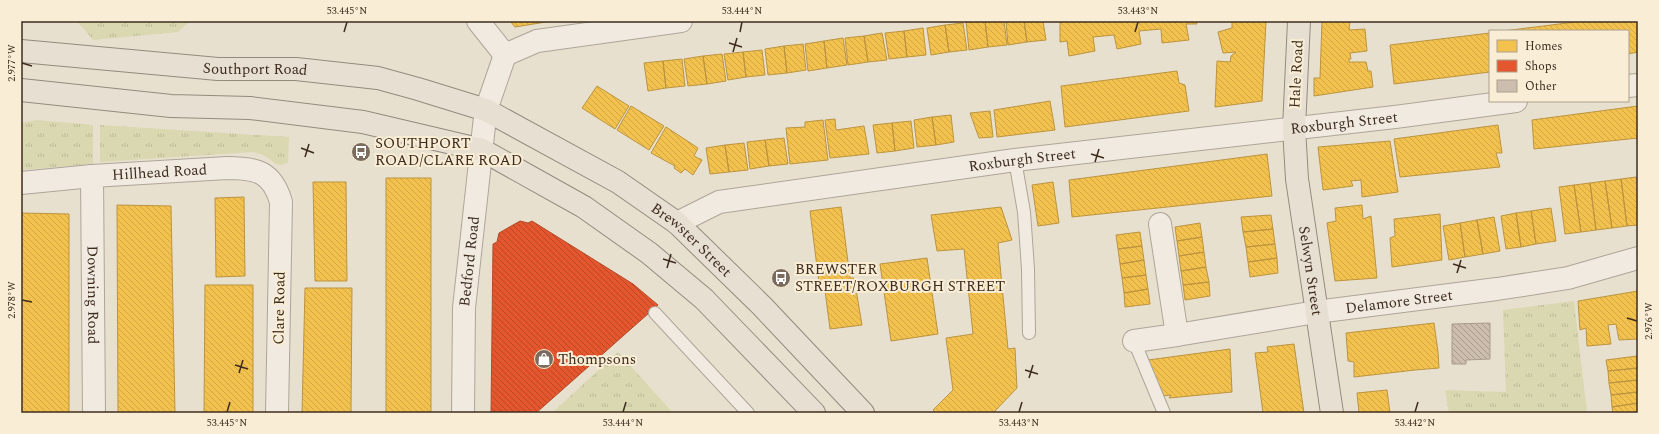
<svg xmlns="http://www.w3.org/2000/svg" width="1659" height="434" viewBox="0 0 1659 434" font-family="Spectral,serif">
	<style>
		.grass { fill: url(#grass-tufts) }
		.homes { fill: url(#homes-back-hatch); stroke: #bc9440 }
		.shops { fill: url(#shops-back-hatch); stroke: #b24a29 }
		.building { fill: url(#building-back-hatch); stroke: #a99b8d }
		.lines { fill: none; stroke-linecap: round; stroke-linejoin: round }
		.lane-casing { stroke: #ada598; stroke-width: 14 }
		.street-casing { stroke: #ada598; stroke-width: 24 }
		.primary-casing { stroke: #938a7e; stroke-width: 24 }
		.lane { stroke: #f0eae1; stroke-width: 12 }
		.street { stroke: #f0eae1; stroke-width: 22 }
		.primary { stroke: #e7e0d2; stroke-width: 22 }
		.ticks { fill: none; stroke: #3e2c1e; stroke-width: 1.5 }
		.labels { text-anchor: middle; stroke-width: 4; stroke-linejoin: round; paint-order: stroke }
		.street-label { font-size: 15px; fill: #3e2c1e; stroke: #f9edd5 }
		.poi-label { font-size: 15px; fill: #3e2c1e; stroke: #f9edd5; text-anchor: start }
		.neatline { fill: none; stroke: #3e2c1e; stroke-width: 1.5 }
		.ticks-label { font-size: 10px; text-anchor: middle; fill: #3e2c1e }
	</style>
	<defs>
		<pattern id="grass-tufts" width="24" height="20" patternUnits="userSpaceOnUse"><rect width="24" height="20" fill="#d9d8b0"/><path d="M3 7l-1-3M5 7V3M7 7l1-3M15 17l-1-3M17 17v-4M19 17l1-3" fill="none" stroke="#bbba97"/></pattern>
		<pattern id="homes-back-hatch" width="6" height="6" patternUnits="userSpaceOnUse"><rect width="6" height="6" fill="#f2c14e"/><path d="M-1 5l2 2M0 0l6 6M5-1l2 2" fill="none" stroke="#d1a644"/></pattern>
		<pattern id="shops-back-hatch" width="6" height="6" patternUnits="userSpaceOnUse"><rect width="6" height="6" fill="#e4572e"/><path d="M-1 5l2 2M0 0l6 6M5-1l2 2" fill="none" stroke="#ba4827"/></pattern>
		<pattern id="building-back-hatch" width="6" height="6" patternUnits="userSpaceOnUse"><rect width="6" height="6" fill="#ccbdaf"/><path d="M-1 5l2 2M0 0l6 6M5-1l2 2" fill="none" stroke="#a79a8e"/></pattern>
	</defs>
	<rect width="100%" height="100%" fill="#e8e0ce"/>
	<!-- grass -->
	<path class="grass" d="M77 21H190L178 32 93 40Z
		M37 120 93 125V164L21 170V123Z
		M100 125 289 137 288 163C275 168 275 161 265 156 262 154 256 153 253 152L100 162Z
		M1574 301 1587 413H1449L1445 390 1506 392 1503 310Z
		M618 352 673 413H552Z"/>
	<!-- homes -->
	<path class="homes" d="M510 21H552L515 27Z
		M985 21H1004L1007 45 988 47Z
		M985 21 988 47 969 50 966 22Z
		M1006 21H1024L1027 42 1008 45Z
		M1024 21H1043L1046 40 1027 42Z
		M1060 21H1196L1197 24H1186L1189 40 1162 43 1161 29 1139 31 1141 44 1117 49 1114 35 1093 37 1095 51 1069 56 1067 41 1060 42Z
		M1232 21H1266L1262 101 1215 107 1217 61 1230 62 1231 56 1236 52 1223 53 1218 32 1232 28Z
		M1322 21H1350L1349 30 1365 29 1367 51 1350 53 1351 59H1349V62H1366L1368 71H1371L1373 87 1314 96V78H1320Z
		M1583 21H1638V52L1628 54V31H1503Z
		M963 23 967 50 949 52 945 25Z
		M945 25 949 52 931 55 927 28Z
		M923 28 926 55 907 57 904 31Z
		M904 31 907 57 889 59 885 33Z
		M882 33 887 60 868 62 864 36Z
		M1490 33V72L1394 84 1390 45Z
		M864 36 868 62 848 65 845 38Z
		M843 38 847 65 827 68 824 41Z
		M824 41 827 68 808 71 805 44Z
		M803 44 806 70 787 73 784 46Z
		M784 46 787 73 768 75 765 49Z
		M762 50 765 75 746 77 743 52Z
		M743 52 746 77 728 80 724 54Z
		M722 54 726 81 707 84 703 56Z
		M703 56 707 84 688 86 684 59Z
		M682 59 685 86 666 88 663 61Z
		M663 61 666 88 648 91 644 63Z
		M1177 71 1179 83 1185 85 1189 111 1065 127 1061 86Z
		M597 86 629 106 615 129 582 108Z
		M1050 101 1055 130 997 137 994 110Z
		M631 106 664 126 649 150 617 130Z
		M1638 106V138L1534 149 1532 120Z
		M990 111 993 137 979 138 970 113Z
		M951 115 954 142 936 145 932 117Z
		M932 117 936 145 917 147 914 120Z
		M835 119 836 130 864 126 869 154 830 158 825 120Z
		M823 120 828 160 790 164 786 128 805 127V122Z
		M911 121 914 148 895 151 892 123Z
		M892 123 895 151 877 153 873 125Z
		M1498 125 1502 153H1496L1500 167 1400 177 1394 139Z
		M666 127 698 148 694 156 702 160 693 175 685 169 681 173 674 168 675 166 651 153Z
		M784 138 788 164 769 166 765 140Z
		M765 140 769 166 750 169 747 142Z
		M1390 141 1398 192 1362 197 1361 180 1351 181 1353 186 1323 190 1318 147Z
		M744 143 748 170 729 172 725 145Z
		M725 145 729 172 710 174 706 148Z
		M1267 154 1272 196 1072 217 1069 180Z
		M1636 177 1638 190V225L1627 226 1621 179Z
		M386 178H431V413H386Z
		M1621 179 1627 226 1612 228 1605 181Z
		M1605 181 1612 228 1596 230 1590 183Z
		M313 182H346L347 281H315Z
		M1053 182 1059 223 1038 226 1032 185Z
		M1590 183 1596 230 1581 232 1574 185Z
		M1574 185 1581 232 1565 234 1559 187Z
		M244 197 245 276 216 277 215 198Z
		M117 205 171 206 175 413H118Z
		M1362 205 1363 219 1371 216 1377 278 1335 281 1327 223 1336 221 1335 208Z
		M841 207 850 278H854L862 325 830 329 824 283H819L810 211Z
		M1001 207 1012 240 998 243 1008 349 1015 348 1017 388 993 413H936L933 410 953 390 946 338 973 334 964 249 937 251 931 215Z
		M1551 208 1556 241 1536 244 1531 211Z
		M1531 211 1536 244 1521 247 1516 213Z
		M21 213 69 214V413H21Z
		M1516 213 1521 247 1506 249 1501 216Z
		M1440 214 1442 260 1392 267 1390 238 1395 236 1394 219Z
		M1271 215 1273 229 1243 232 1241 217Z
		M1494 217 1500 251 1483 254 1477 220Z
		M1477 220 1483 254 1465 257 1460 223Z
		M1200 223 1202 237 1177 241 1175 227Z
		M1460 223 1465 257 1449 260 1443 226Z
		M1273 229 1275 244 1246 247 1243 232Z
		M1140 232 1142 246 1118 249 1116 235Z
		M1202 237 1204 252 1179 256 1177 241Z
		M1275 244 1277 258 1248 262 1246 247Z
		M1142 246 1144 260 1120 264 1118 249Z
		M1204 252 1206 267 1181 271 1179 256Z
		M927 258 938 334 891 341 880 264Z
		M1277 258 1278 273 1250 277 1248 262Z
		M1144 260 1146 275 1122 278 1120 264Z
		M1206 267 1209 282 1183 285 1181 271Z
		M1146 275 1148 289 1124 293 1122 278Z
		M1209 282 1210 296 1185 300 1183 285Z
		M205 285H253V413H204Z
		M305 288H352L351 413H302Z
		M1148 289 1150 304 1125 307 1124 293Z
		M1638 291V339L1619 340 1616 324 1608 325 1611 344 1587 346 1586 328 1580 330 1578 301Z
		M1434 323 1438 352 1439 368 1415 370 1354 377V362L1348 361 1346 333Z
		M1294 344 1304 413H1263L1255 353 1268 352 1267 347Z
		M1230 349 1232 392 1169 398 1171 395 1161 396 1148 360Z
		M1637 356 1638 368 1608 371 1606 360Z
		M1638 368V380L1609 383 1608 371Z
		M1638 380V392L1611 395 1609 383Z
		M1387 390 1390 413H1359L1357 393Z
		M1638 392V403L1612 407 1611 395Z
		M1638 403V413H1613L1612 407Z"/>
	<!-- shops -->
	<path class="shops" d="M520 221 528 223 532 221 633 284 658 305 536 413H491L493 244 497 242 499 233Z"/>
	<!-- building -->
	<path class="building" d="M1490 323V359L1466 360V364H1452V324Z"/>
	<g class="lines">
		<!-- lane casing -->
		<g class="lane-casing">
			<path id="lane" d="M1015 160 1024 212 1028 269 1029 333
				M655 313 748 413
				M1134 341 1164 413"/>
		</g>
		<!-- street casing -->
		<g class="street-casing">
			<g id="street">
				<path d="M478 21 505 55"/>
				<path d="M1628 86 1638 85"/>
				<path id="s1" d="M92 176 94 413"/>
				<path id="s2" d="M21 183 92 176 227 168C256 168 272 171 281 202L277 413"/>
				<path id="s3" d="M677 223 719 202 1015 160 1395 117 1516 101"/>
				<path d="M1160 224 1177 335"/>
				<path id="s4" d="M1134 341 1177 335 1316 312 1497 289 1568 278 1638 258"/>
				<path id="s5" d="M463 413 464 308 484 126 486 110 505 55 537 41 681 21"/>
			</g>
		</g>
		<!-- primary casing -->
		<g class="primary-casing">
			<g id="primary">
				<path id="s6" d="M1299 21 1294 128 1297 179 1332 413"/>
				<path id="s7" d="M21 51 218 69H296L378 78 418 89 486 110 618 182 677 223 762 306 863 413"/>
				<path d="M21 90 171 106 250 108 363 122 482 150 584 207 649 253 704 299 814 413"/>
			</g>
		</g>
		<!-- lane -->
		<use href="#lane" class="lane"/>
		<!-- street -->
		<use href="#street" class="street"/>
		<!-- primary -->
		<use href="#primary" class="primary"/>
	</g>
	<!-- ticks -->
	<path class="ticks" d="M344 32 347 22M740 32 742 22M1135 32 1138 22M729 43 742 47M733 52 737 38M22 63 32 66M301 148 314 153M1091 154 1104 158M305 157 309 144M1095 162 1099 149M663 259 676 263M1453 264 1466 268M667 268 671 254M1457 273 1461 260M22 300 32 302M1627 318 1637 321M235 365 248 369M1025 370 1038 374M239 373 243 360M1029 378 1033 365M227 412 230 402M623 412 626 402M1019 412 1022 402M1415 412 1418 402"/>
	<!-- icons -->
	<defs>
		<g id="bus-disc" transform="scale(1)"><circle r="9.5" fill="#7a6b5c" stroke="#f9edd5"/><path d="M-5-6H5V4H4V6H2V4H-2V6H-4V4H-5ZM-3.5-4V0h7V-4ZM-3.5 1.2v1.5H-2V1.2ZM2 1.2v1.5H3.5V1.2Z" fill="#fff"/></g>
		<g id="shop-disc" transform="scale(1)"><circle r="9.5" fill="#7a6b5c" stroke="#f9edd5"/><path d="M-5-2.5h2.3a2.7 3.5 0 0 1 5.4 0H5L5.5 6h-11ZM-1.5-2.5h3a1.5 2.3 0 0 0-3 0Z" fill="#fff"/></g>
	</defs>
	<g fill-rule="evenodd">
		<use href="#bus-disc" x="361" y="152"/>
		<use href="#bus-disc" x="781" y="278"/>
		<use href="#shop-disc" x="544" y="359"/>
	</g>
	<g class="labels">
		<!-- street labels -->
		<g class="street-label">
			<text dy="5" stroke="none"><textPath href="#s7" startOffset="235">Southport Road</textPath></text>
			<text transform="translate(1296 74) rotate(-87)" y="5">Hale Road</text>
			<text dy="5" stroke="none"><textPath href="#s3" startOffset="677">Roxburgh Street</textPath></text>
			<text dy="5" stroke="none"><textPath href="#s3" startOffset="353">Roxburgh Street</textPath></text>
			<text dy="5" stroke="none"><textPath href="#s2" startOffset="139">Hillhead Road</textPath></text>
			<text dy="5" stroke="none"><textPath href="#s7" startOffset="715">Brewster Street</textPath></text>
			<text dy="5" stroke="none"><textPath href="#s5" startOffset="152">Bedford Road</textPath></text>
			<text dy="5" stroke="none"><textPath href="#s6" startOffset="251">Selwyn Street</textPath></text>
			<text dy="5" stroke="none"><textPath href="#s1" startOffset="119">Downing Road</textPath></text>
			<text dy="5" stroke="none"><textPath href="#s4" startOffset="268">Delamore Street</textPath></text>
			<text transform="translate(279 308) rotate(-89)" y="5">Clare Road</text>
		</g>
		<!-- poi labels -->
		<g class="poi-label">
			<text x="375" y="148">SOUTHPORT<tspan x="375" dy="17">ROAD/CLARE ROAD</tspan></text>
			<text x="795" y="274">BREWSTER<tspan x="795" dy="17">STREET/ROXBURGH STREET</tspan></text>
			<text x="558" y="364">Thompsons</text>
		</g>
	</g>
	<!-- border -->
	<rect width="1659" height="434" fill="none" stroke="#f9edd5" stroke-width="44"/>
	<!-- legend -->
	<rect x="1489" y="30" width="140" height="72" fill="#f9edd5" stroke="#aea08c"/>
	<rect x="1497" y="40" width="20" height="12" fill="#f2c14e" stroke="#aea08c"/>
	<text x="1525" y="50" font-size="12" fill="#3e2c1e">Homes</text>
	<rect x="1497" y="60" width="20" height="12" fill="#e4572e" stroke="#aea08c"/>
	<text x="1525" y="70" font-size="12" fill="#3e2c1e">Shops</text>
	<rect x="1497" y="80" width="20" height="12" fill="#ccbdaf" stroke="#aea08c"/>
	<text x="1525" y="90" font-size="12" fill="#3e2c1e">Other</text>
	<rect x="22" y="22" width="1615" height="390" class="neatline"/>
	<g class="ticks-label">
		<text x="347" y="14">53.445°N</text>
		<text x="742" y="14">53.444°N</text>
		<text x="1138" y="14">53.443°N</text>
		<text transform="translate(11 63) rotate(-90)" y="4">2.977°W</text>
		<text transform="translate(11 300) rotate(-90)" y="4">2.978°W</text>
		<text transform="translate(1648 321) rotate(-90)" y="4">2.976°W</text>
		<text x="227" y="426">53.445°N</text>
		<text x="623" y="426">53.444°N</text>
		<text x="1019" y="426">53.443°N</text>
		<text x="1415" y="426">53.442°N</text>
	</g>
</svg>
